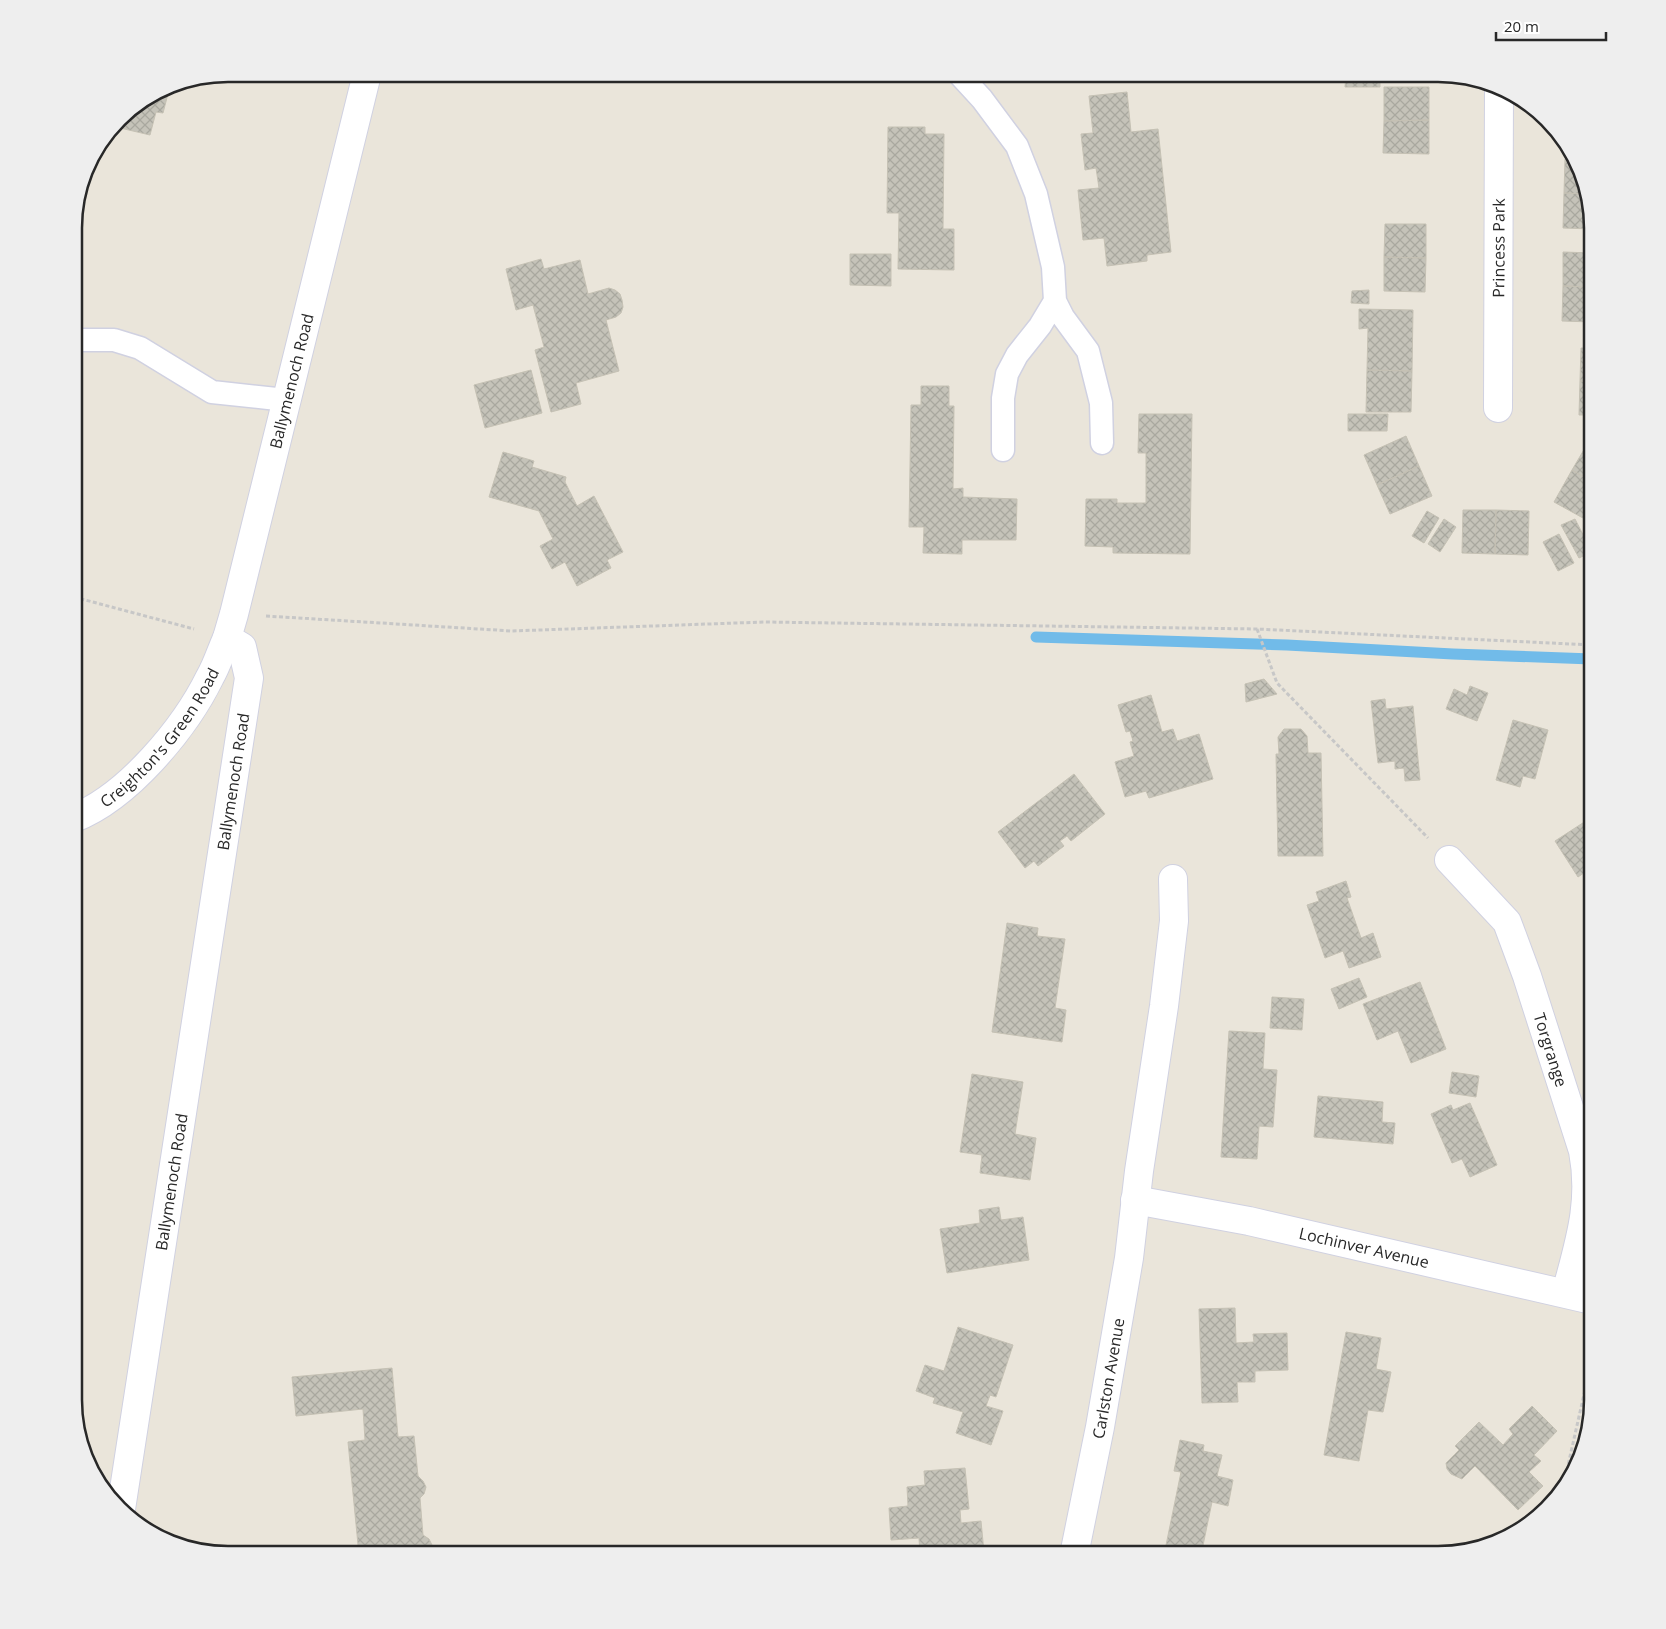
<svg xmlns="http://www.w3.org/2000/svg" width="1666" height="1629" viewBox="0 0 1666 1629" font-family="'Open Sans',sans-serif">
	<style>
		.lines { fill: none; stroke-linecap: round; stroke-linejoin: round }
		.stream { stroke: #71bbe9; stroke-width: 11 }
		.building { fill: url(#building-cross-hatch); stroke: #c5c1b4 }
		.lane-casing { stroke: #d0d1e1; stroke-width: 25 }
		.street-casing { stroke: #d0d1e1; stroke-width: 30 }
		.secondary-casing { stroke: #d0d1e1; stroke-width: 30 }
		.path { stroke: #c7c7c7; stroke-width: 3; stroke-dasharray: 4 2.5; stroke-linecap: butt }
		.lane { stroke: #fff; stroke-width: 22 }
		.street { stroke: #fff; stroke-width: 28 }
		.secondary { stroke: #fff; stroke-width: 28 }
		.labels { text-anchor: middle; stroke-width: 4; stroke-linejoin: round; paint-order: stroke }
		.street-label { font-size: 16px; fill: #282828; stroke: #fff }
		.rim { fill: none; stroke: #282828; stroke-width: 2.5 }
	</style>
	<defs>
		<pattern id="building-cross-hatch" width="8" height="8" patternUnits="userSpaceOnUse" patternTransform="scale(1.25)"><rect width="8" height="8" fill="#c5c3b9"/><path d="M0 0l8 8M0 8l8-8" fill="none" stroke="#a9a89f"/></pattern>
	</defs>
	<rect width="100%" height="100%" fill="#eae5da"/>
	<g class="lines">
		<!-- stream -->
		<path class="stream" d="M1036 637 1287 645 1453 654 1592 659"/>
	</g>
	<!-- building -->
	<path class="building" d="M1119 74H1156V76L1120 80Z
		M1346 74H1380V87H1345Z
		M170 86 163 113 156 112 150 135 116 127 126 112Z
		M1384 87H1429V120L1384 121Z
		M1127 92 1131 132 1158 129 1171 252 1147 255V261L1107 266 1104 238 1083 240 1078 190 1099 188 1096 168 1085 170 1081 134 1093 133 1089 96Z
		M1429 120V154L1383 153 1384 121Z
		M888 127H925V134H944L943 229H954V270L898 269 899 213H887Z
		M1565 159H1574L1581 170 1585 194 1564 193Z
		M1564 193 1585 194 1592 229 1563 228Z
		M1385 224H1426V258L1384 257Z
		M1563 252 1592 253V287L1563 286Z
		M850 254H891V286L850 285Z
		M1384 257 1426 258 1425 292 1384 291Z
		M541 259 544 269 580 260 588 294 609 288 615 290 620 294 622 300 623 307 621 313 616 317 606 320 619 371 576 383 581 404 551 412 535 350 544 347 533 305 516 310 506 269Z
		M1563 286 1592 287V322L1562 321Z
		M1369 290V304L1351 303 1352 291Z
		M1359 309 1413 310 1412 371 1367 370 1368 328 1359 329Z
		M1581 348H1592V381H1580Z
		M531 370 542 413 485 428 474 385Z
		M1367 370 1412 371 1411 412H1366Z
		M1580 381H1592V415H1579Z
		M921 386H949V406H954L953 489 963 488V497L1017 499 1016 540H962V554L923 553 924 527H909L911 405H921Z
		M1139 414H1192L1190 554 1113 553V547L1085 546 1086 499H1117V503H1146V453H1138Z
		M1348 414H1388L1387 431H1348Z
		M1406 436 1419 466 1377 485 1364 455Z
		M1592 436V482L1572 470Z
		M503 452 534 461 532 467 566 477 565 482 577 506 594 496 623 552 607 560 611 568 577 586 565 562 552 569 540 546 553 539 539 511 489 497Z
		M1419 466 1432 496 1390 514 1377 485Z
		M1572 470 1592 482V523L1554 502Z
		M1463 510H1496L1495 554 1462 553Z
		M1496 510 1529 511 1528 555 1495 554Z
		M1427 511 1439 518 1424 543 1412 536Z
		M1444 519 1456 527 1440 552 1428 544Z
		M1575 519 1592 552 1579 558 1561 525Z
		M1559 534 1574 563 1558 571 1543 542Z
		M1264 679 1277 694 1246 702 1245 684Z
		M1470 686 1488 693 1477 721 1446 709 1454 689 1467 695Z
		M1151 695 1162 732 1173 729 1177 741 1199 734 1213 779 1149 798 1146 791 1125 797 1115 762 1134 756 1130 742 1133 741 1130 731 1126 732 1118 705Z
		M1385 699 1386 709 1413 706 1420 780 1405 781 1404 768 1395 769V761L1378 763 1371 701Z
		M1513 720 1548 730 1535 779 1523 776 1520 787 1496 780Z
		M1284 729H1301L1307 736 1308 753H1321L1323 856H1278L1276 754H1279L1278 737Z
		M1074 774 1105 814 1071 841 1067 836 1060 841 1064 846 1038 866 1034 861 1025 868 998 832Z
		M1592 817V871L1591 868 1578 877 1555 841Z
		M1346 881 1351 897 1347 898 1361 938 1373 933 1381 957 1349 968 1343 951 1325 958 1307 905 1319 901 1316 892Z
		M1007 923 1038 928 1037 936 1065 939 1055 1008 1066 1010 1062 1042 992 1032Z
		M1359 978 1367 997 1339 1009 1331 989Z
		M1420 982 1446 1049 1411 1063 1398 1031 1377 1040 1363 1004Z
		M1272 997 1304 999 1302 1030 1270 1028Z
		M1229 1031 1265 1033 1263 1069 1277 1070 1273 1127 1259 1126 1257 1159 1221 1157Z
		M1452 1072 1479 1076 1476 1097 1449 1093Z
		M972 1074 1023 1082 1015 1134 1036 1138 1030 1180 980 1173 982 1155 960 1152Z
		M1318 1096 1383 1102 1382 1122 1395 1123 1393 1144 1314 1137Z
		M1470 1103 1497 1165 1470 1177 1462 1159 1452 1163 1431 1114 1451 1105 1453 1110Z
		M999 1207 1001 1220 1023 1217 1029 1260 947 1273 940 1229 980 1223 979 1210Z
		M1235 1308 1236 1343 1254 1342 1253 1334 1287 1333 1288 1370 1255 1371V1382H1237L1238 1402 1202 1403 1199 1309Z
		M958 1327 1013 1345 996 1397 990 1395 986 1406 1003 1411 991 1445 956 1433 963 1412 933 1403 935 1398 916 1391 925 1365 944 1371Z
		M1346 1332 1381 1338 1376 1369 1391 1372 1383 1412 1368 1410 1359 1461 1324 1455Z
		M392 1368 398 1437 414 1436 418 1476 423 1481 426 1487 424 1494 420 1498 423 1535 429 1539 432 1545 430 1552 426 1555H359L348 1442 365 1440 363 1409 296 1416 292 1377Z
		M1532 1406 1557 1431 1534 1455 1541 1461 1529 1472 1543 1486 1518 1510 1475 1466 1462 1479 1451 1474 1447 1469 1446 1463 1459 1450 1455 1446 1479 1422 1503 1445 1513 1434 1509 1429Z
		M1180 1440 1204 1445 1203 1451 1222 1455 1217 1476 1233 1480 1228 1506 1212 1502 1201 1555H1164L1181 1472 1174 1471Z
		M965 1468 969 1509 960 1510 961 1523 981 1521 984 1552 965 1555H920L919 1538 891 1540 889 1508 908 1506 907 1487 925 1485 924 1471Z"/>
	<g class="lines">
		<!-- lane casing -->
		<g class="lane-casing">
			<path id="lane" d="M959 74 982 99 1017 146 1036 194 1053 267 1055 301 1040 326 1017 355 1007 374 1003 398V450
				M1055 301 1063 317 1088 351 1101 403 1102 443
				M74 340H114L140 348 212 392 286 400"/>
		</g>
		<!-- street casing -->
		<g class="street-casing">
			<g id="street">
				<path id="s1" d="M1498 408 1499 88"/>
				<path id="s2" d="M74 818C128 797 185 728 210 677 217 665 221 651 227 638"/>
				<path id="s3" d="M1449 860 1507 922 1527 976 1583 1151C1593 1203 1579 1243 1566 1293"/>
				<path id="s4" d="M1135 1200 1249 1221 1592 1300"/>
				<path id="s5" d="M1074 1555 1100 1427 1129 1258 1139 1171 1164 1006 1174 921 1173 879"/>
			</g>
		</g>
		<!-- secondary casing -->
		<g class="secondary-casing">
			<g id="secondary">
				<path id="s6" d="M121 1509 249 678 242 647 227 638 234 614 367 74"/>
			</g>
		</g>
		<!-- path -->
		<path class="path" d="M74 597 194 629
			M266 616 512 631 764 622 1257 629 1592 645
			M1257 629 1277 683 1428 838
			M1564 1483 1592 1359"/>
		<!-- lane -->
		<use href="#lane" class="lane"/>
		<!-- street -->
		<use href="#street" class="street"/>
		<!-- secondary -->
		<use href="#secondary" class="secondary"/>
	</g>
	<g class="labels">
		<!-- street labels -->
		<g class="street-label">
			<text dy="6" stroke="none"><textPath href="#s1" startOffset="160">Princess Park</textPath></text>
			<text dy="6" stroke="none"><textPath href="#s6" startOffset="1155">Ballymenoch Road</textPath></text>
			<text dy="6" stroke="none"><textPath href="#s2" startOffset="120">Creighton's Green Road</textPath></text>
			<text dy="6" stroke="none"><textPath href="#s6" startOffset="736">Ballymenoch Road</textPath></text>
			<text dy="6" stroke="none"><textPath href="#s3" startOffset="220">Torgrange</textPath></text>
			<text dy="6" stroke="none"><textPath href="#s6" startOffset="331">Ballymenoch Road</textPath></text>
			<text dy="6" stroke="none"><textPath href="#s4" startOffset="234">Lochinver Avenue</textPath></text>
			<text dy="6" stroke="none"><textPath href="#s5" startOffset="180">Carlston Avenue</textPath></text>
		</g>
	</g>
	<!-- crop -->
	<path d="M0 0H1666V1629H0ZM228 82H1438A146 146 0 0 1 1584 228V1400A146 146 0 0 1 1438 1546H228A146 146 0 0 1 82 1400V228A146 146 0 0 1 228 82Z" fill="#eee" fill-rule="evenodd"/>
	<path class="rim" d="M228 82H1438A146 146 0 0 1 1584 228V1400A146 146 0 0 1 1438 1546H228A146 146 0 0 1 82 1400V228A146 146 0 0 1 228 82Z"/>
	<!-- scale -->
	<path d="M1496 32v8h110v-8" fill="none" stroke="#282828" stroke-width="2.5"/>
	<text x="1504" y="32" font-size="15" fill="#282828" stroke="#ffffff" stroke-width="4" paint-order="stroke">20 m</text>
</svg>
